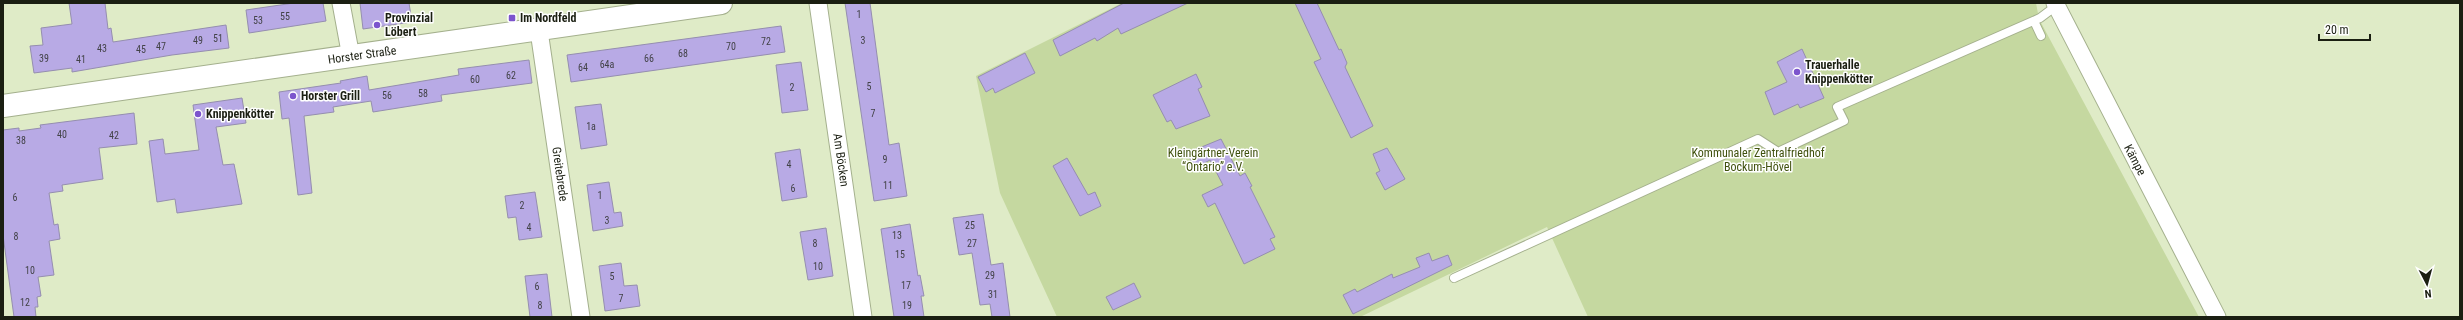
<svg xmlns="http://www.w3.org/2000/svg" width="2463" height="320" viewBox="0 0 2463 320" font-family="'Roboto Condensed',sans-serif">
	<style>
		.green { fill: #c5d8a0 }
		.building { fill: #b8aae5; stroke: #958eaf }
		.lines { fill: none; stroke-linecap: round; stroke-linejoin: round }
		.lane-casing { stroke: #a4b08d; stroke-width: 10 }
		.street-casing { stroke: #a4b08d; stroke-width: 19 }
		.secondary-casing { stroke: #a4b08d; stroke-width: 24 }
		.lane { stroke: #fff; stroke-width: 8 }
		.street { stroke: #fff; stroke-width: 17 }
		.secondary { stroke: #fff; stroke-width: 22 }
		.poi-dot { fill: #7c54cd; stroke: #fff; stroke-width: 1.5 }
		.labels { text-anchor: middle; stroke-width: 3; stroke-linejoin: round; paint-order: stroke }
		.number-label { font-size: 10px; fill: #424247 }
		.poi-label { font-size: 12px; font-weight: bold; fill: #1b1f12; stroke: #fff; text-anchor: start }
		.street-label { font-size: 12px; fill: #1b1f12; stroke: #fff }
		.park-label { font-size: 12px; fill: #40510e; stroke: #fff }
	</style>
	<rect width="100%" height="100%" fill="#dfebc7"/>
	<!-- green -->
	<path class="green" d="M1122 3H2036L2039 19 2199 317H1588L1547 227 1360 317H1057L1000 193 976 76Z"/>
	<!-- building -->
	<path class="building" d="M69 3H105L108 29 111 28 113 42 226 25 229 48 172 55 72 72V68L34 73 30 46 43 45 41 28 72 24Z
		M294 3H323L326 21 249 33 246 10Z
		M360 3H409L412 22 363 29Z
		M845 3H870L889 145 899 143 907 196 874 201Z
		M1124 3H1188L1121 34 1118 28 1097 41 1095 38 1060 56 1053 40Z
		M1295 3H1317L1339 50 1341 49 1347 63 1345 67 1373 126 1351 138 1314 62 1321 59Z
		M781 26 785 52 571 82 567 55Z
		M1802 49 1824 98 1800 108 1798 104 1774 115 1765 92 1787 82 1777 62Z
		M1025 53 1035 73 995 93 993 88 986 92 978 77Z
		M529 60 532 83 441 95 442 101 373 112 371 101 333 107 334 112 304 116 312 193 298 195 289 118 282 119 279 92 341 83 340 81 367 76 369 90 459 75 458 69Z
		M801 62 808 110 782 113 776 65Z
		M1196 74 1202 87 1198 89 1210 116 1176 129 1171 120 1167 122 1153 95Z
		M242 98 246 123 216 127 223 165 234 164 242 204 177 213 175 199 157 202 149 141 163 139 165 154 199 150 193 105Z
		M601 104 607 145 581 149 575 107Z
		M134 113 137 144 99 148 103 179 62 185 63 191 49 193 54 225 58 224 60 239 49 241 54 275 38 277 41 296 37 297 38 307H35L36 317H14L3 235V130L19 128V131L41 128 40 125Z
		M1221 139 1240 176 1245 173 1252 186 1250 187 1275 237 1270 239 1275 249 1244 264 1215 203 1208 207 1202 195 1223 185 1210 160 1195 168 1187 153Z
		M1387 148 1405 179 1385 190 1376 173 1380 171 1373 154Z
		M800 149 807 197 782 201 775 153Z
		M1067 158 1088 195 1095 192 1101 206 1080 216 1053 166Z
		M609 182 614 213 621 212 623 226 593 231 587 185Z
		M535 192 542 237 519 240 516 217 508 218 505 196Z
		M983 214 991 265 1003 263 1010 317H992L990 304 980 305 972 253 959 255 953 218Z
		M910 224 918 276 920 275 924 296H921L924 317H894L881 229Z
		M826 228 833 276 808 280 800 232Z
		M1429 253 1432 261 1448 255 1452 265 1353 314 1343 295 1355 289 1357 292 1392 274 1393 278 1420 267 1416 258Z
		M621 263 624 286 637 285 640 306 605 311 599 266Z
		M547 274 552 317H530L525 276Z
		M1134 283 1141 297 1113 310 1106 297Z"/>
	<g class="lines">
		<!-- lane casing -->
		<g class="lane-casing">
			<path id="lane" d="M2034 21 2041 36
				M1454 278 1758 139 1778 152 1844 121 1837 107 2040 18 2056 6"/>
		</g>
		<!-- street casing -->
		<g class="street-casing">
			<path id="street" d="M341 3 351 57
				M818 3 863 317
				M2055 3 2217 317
				M539 31 581 317"/>
		</g>
		<!-- secondary casing -->
		<g class="secondary-casing">
			<path id="secondary" d="M3 106 721 3"/>
		</g>
		<!-- lane -->
		<use href="#lane" class="lane"/>
		<!-- street -->
		<use href="#street" class="street"/>
		<!-- secondary -->
		<use href="#secondary" class="secondary"/>
	</g>
	<!-- markers -->
	<g class="poi-dot">
		<rect x="508" y="14" width="8" height="8" rx="2"/>
		<circle cx="377" cy="25" r="4"/>
		<circle cx="1797" cy="72" r="4"/>
		<circle cx="293" cy="96" r="4"/>
		<circle cx="198" cy="114" r="4"/>
	</g>
	<g class="labels">
		<!-- number labels -->
		<g class="number-label">
			<text x="859" y="18">1</text>
			<text x="285" y="20">55</text>
			<text x="258" y="24">53</text>
			<text x="218" y="42">51</text>
			<text x="198" y="44">49</text>
			<text x="863" y="44">3</text>
			<text x="766" y="45">72</text>
			<text x="161" y="50">47</text>
			<text x="731" y="50">70</text>
			<text x="102" y="52">43</text>
			<text x="141" y="53">45</text>
			<text x="683" y="57">68</text>
			<text x="44" y="62">39</text>
			<text x="649" y="62">66</text>
			<text x="81" y="63">41</text>
			<text x="607" y="68">64a</text>
			<text x="583" y="71">64</text>
			<text x="511" y="79">62</text>
			<text x="475" y="83">60</text>
			<text x="869" y="90">5</text>
			<text x="792" y="91">2</text>
			<text x="423" y="97">58</text>
			<text x="387" y="99">56</text>
			<text x="873" y="117">7</text>
			<text x="591" y="130">1a</text>
			<text x="62" y="138">40</text>
			<text x="114" y="139">42</text>
			<text x="21" y="144">38</text>
			<text x="885" y="163">9</text>
			<text x="789" y="168">4</text>
			<text x="888" y="189">11</text>
			<text x="793" y="192">6</text>
			<text x="600" y="199">1</text>
			<text x="15" y="201">6</text>
			<text x="522" y="209">2</text>
			<text x="607" y="224">3</text>
			<text x="970" y="229">25</text>
			<text x="529" y="231">4</text>
			<text x="897" y="239">13</text>
			<text x="16" y="240">8</text>
			<text x="815" y="247">8</text>
			<text x="972" y="247">27</text>
			<text x="900" y="258">15</text>
			<text x="818" y="270">10</text>
			<text x="30" y="274">10</text>
			<text x="990" y="279">29</text>
			<text x="612" y="280">5</text>
			<text x="906" y="289">17</text>
			<text x="537" y="290">6</text>
			<text x="993" y="298">31</text>
			<text x="621" y="302">7</text>
			<text x="25" y="306">12</text>
			<text x="540" y="309">8</text>
			<text x="907" y="309">19</text>
		</g>
		<!-- poi labels -->
		<g class="poi-label">
			<text x="385" y="22">Provinzial<tspan x="385" dy="14">Löbert</tspan></text>
			<text x="520" y="22">Im Nordfeld</text>
			<text x="1805" y="69">Trauerhalle<tspan x="1805" dy="14">Knippenkötter</tspan></text>
			<text x="301" y="100">Horster Grill</text>
			<text x="206" y="118">Knippenkötter</text>
		</g>
		<!-- street labels -->
		<g class="street-label">
			<text transform="translate(362 55) rotate(-8)" y="4">Horster Straße</text>
			<text transform="translate(841 160) rotate(82)" y="4">Am Böcken</text>
			<text transform="translate(2135 160) rotate(62)" y="4">Kämpe</text>
			<text transform="translate(560 174) rotate(82)" y="4">Greitebrede</text>
		</g>
		<!-- park labels -->
		<g class="park-label">
			<text x="1213" y="157">Kleingärtner-Verein<tspan x="1213" dy="14">“Ontario” e.V.</tspan></text>
			<text x="1758" y="157">Kommunaler Zentralfriedhof<tspan x="1758" dy="14">Bockum-Hövel</tspan></text>
		</g>
	</g>
	<!-- border -->
	<rect width="2463" height="320" fill="none" stroke="#1b1f12" stroke-width="8"/>
	<!-- north arrow -->
	<g transform="translate(2427 284) rotate(174)" stroke="#ffffff" stroke-width="3" paint-order="stroke">
	<path d="M0-3L7 15L0 10L-7 15Z" fill="#1b1f12"/>
	<text y="-6" font-size="11" font-weight="bold" text-anchor="middle" fill="#1b1f12">N</text>
	</g>
	<!-- scale -->
	<path d="M2319 34v6h51v-6" fill="none" stroke="#1b1f12" stroke-width="2"/>
	<text x="2325" y="34" font-size="12" fill="#1b1f12" stroke="#ffffff" stroke-width="3" paint-order="stroke">20 m</text>
</svg>
